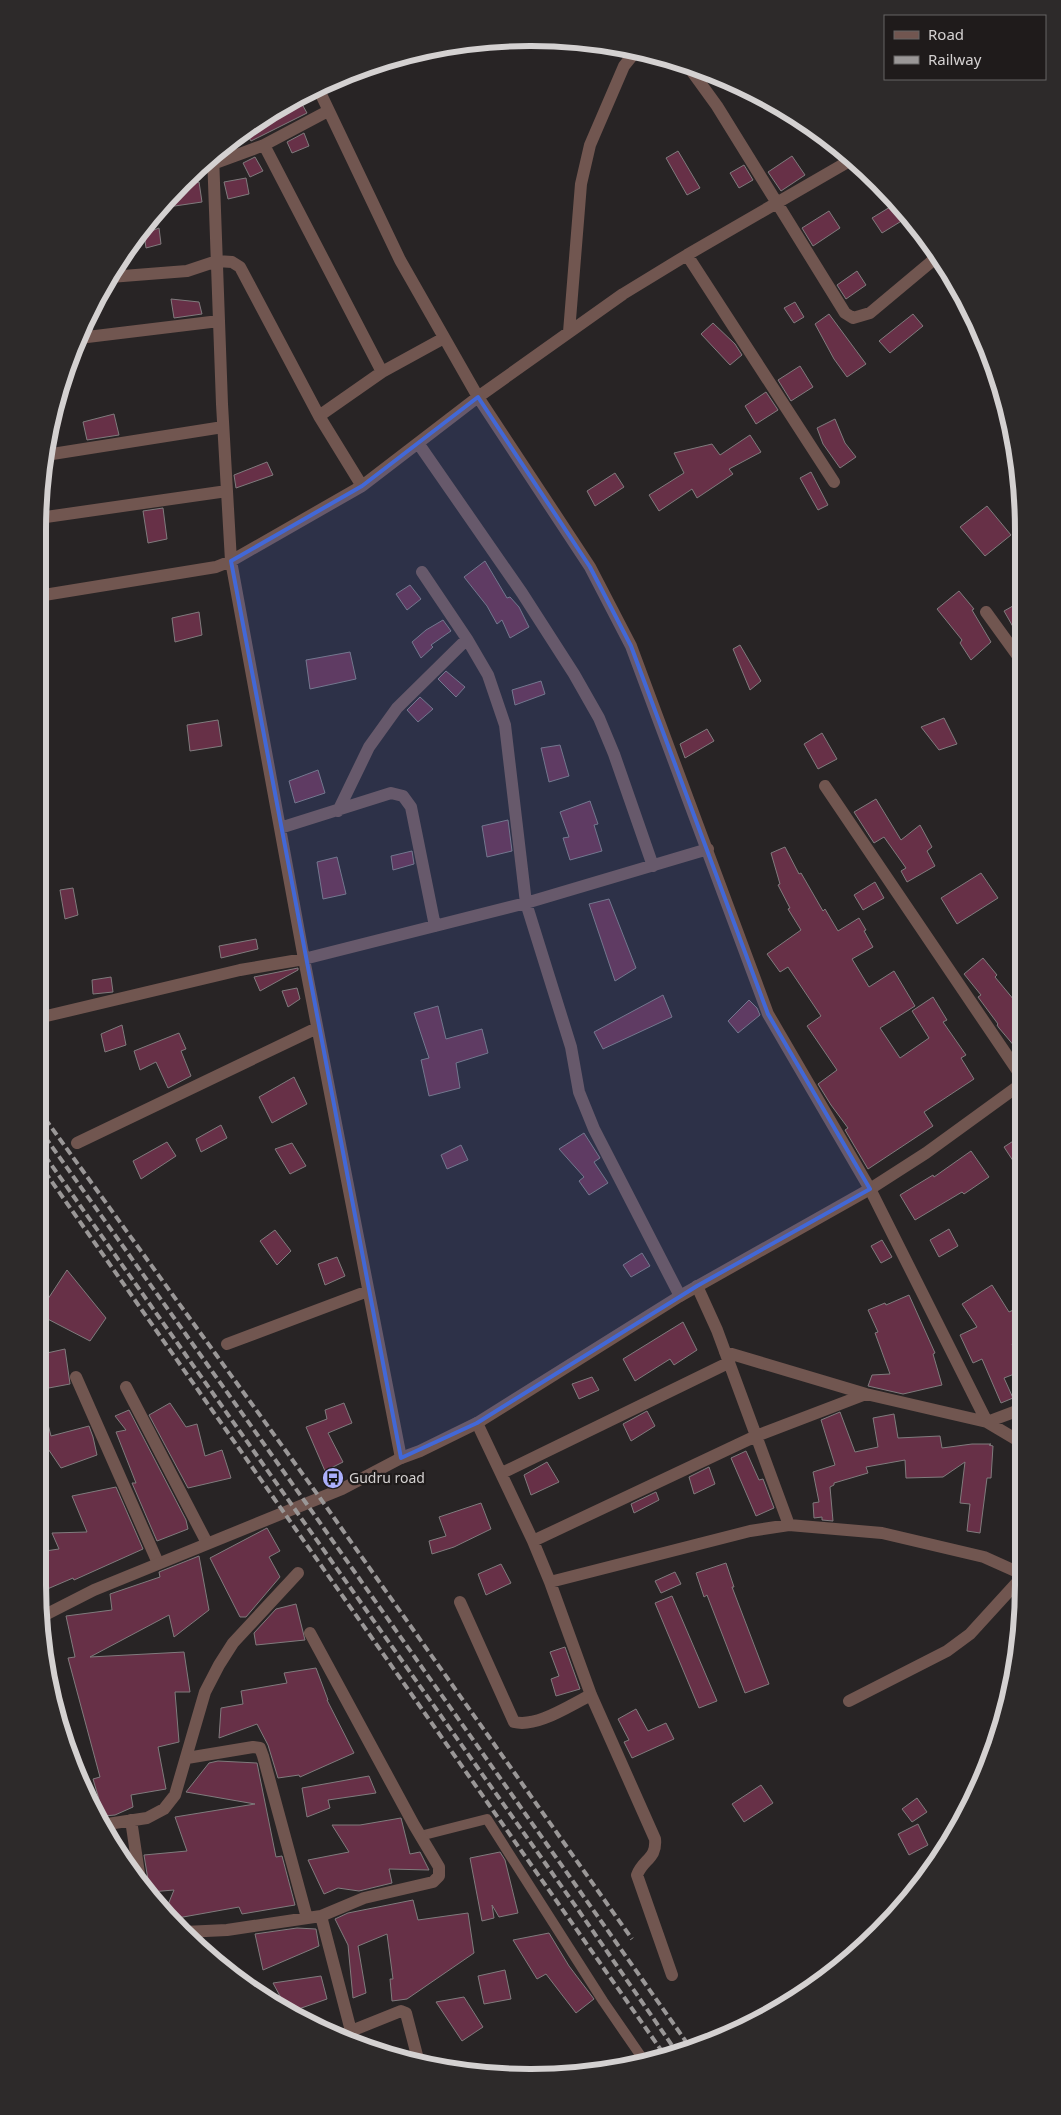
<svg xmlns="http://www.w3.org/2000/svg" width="1061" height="2115" viewBox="0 0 1061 2115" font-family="'Noto Sans',sans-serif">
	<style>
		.building { fill: #673047; stroke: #807b7d }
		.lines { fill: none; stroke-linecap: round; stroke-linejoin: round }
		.service { stroke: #715650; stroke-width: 10 }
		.minor { stroke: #715650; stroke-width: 12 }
		.tertiary { stroke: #715650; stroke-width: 12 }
		.rail { stroke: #9a9797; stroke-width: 4; stroke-dasharray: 8 4; stroke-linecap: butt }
		.marked { fill: #4268d7; fill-opacity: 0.2; stroke: #4268d7; stroke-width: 4; stroke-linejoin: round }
		.labels { text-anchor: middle; stroke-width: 4.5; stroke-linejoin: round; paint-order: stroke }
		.poi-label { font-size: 14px; fill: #d4d1d1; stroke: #1f1b1b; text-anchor: start }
		.rim { fill: none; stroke: #d4d1d1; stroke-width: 6 }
	</style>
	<rect width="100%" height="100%" fill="#282425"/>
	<!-- building -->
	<path class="building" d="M298 97 307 113 251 141 245 131 284 104Z
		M304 133 309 146 292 153 287 142Z
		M678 151 700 188 687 195 666 158Z
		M792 156 805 175 781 191 768 172Z
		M255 157 263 171 250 177 243 163Z
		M744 165 753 180 739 188 730 173Z
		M246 178 249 194 228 199 224 182Z
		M199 182 202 202 161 208 182 185Z
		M895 204 908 217 882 233 872 218Z
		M829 211 840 228 813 246 802 228Z
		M159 228 161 244 146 248 144 234Z
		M857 271 866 285 846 299 837 285Z
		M171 299 199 302 202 314 174 318Z
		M795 302 804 317 794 323 784 308Z
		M829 314 866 364 847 377 834 359 815 324Z
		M913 314 923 326 890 353 879 341Z
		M713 323 735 344 742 355 730 365 701 334Z
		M800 366 813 387 791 401 778 380Z
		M766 392 778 410 756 424 745 406Z
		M114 414 119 435 87 440 83 422Z
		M835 419 845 443 856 457 840 468 823 444 817 428Z
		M750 435 761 452 729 469 733 474 697 498 692 489 659 511 649 495 684 473 674 453 712 444 720 455Z
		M267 462 273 475 236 488 234 475Z
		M811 472 828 505 818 510 800 478Z
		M615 473 624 487 595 506 587 491Z
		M987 506 1011 535 985 556 960 527Z
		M163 508 167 539 148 543 143 511Z
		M485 561 507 598 510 597 519 607 529 627 510 638 502 620 497 624 487 606 464 577Z
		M410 585 421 599 407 610 396 594Z
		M959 591 974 609 972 610 991 642 971 660 960 643 962 640 937 609Z
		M1020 602V639L1004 611Z
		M199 612 202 635 175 642 172 618Z
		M443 620 451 631 431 645 433 647 421 658 412 642 426 630Z
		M740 645 761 681 750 690 733 649Z
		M350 652 356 679 310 689 306 660Z
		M446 671 465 687 456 697 438 679Z
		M541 681 545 694 515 705 512 690Z
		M420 697 433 709 418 722 407 710Z
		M944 718 957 744 939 750 921 727Z
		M218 720 222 746 190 751 187 725Z
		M707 729 714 741 685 758 680 744Z
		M822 733 837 759 818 769 804 744Z
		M560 745 569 776 549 782 541 748Z
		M318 770 325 793 295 803 289 781Z
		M876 799 901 840 920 825 932 847 927 851 935 866 907 882 901 871 906 868 884 837 874 843 854 812Z
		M590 801 598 824 594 825 602 851 570 860 563 838 569 837 560 812Z
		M508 820 512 851 487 857 482 826Z
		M785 847 799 874 801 873 823 911 825 909 838 931 859 918 866 930 864 931 873 947 852 959 869 987 894 971 915 1006 880 1028 900 1058 929 1038 912 1011 933 997 947 1020 943 1022 966 1055 961 1058 974 1079 924 1112 933 1126 868 1169 845 1130 848 1128 831 1105 818 1084 837 1070 807 1026 821 1016 788 967 780 972 767 954 801 930 788 909 790 908 778 885 780 884 771 853Z
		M412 851 414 864 393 870 391 856Z
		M337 857 346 894 323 899 317 862Z
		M981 873 998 898 957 924 941 898Z
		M875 882 884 898 863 910 854 895Z
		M73 888 78 915 65 919 60 890Z
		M609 899 636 968 615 981 589 904Z
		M256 939 258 949 221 958 219 946Z
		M983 958 997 975 995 977 1014 1000 1021 994V1054L999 1028 997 1025 998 1024 978 997 981 995 964 974Z
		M298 968V970L260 991 254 977Z
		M111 977 113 992 93 994 92 980Z
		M297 988 300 999 288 1007 282 991Z
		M663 995 672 1017 603 1049 594 1032Z
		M749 1000 757 1008 760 1015 738 1033 728 1021Z
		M438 1006 446 1039 482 1029 488 1053 456 1063 460 1088 429 1096 421 1060 429 1058 414 1013Z
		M122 1025 126 1045 105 1052 101 1034Z
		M179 1033 186 1049 181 1051 191 1076 168 1088 156 1062 140 1070 134 1051Z
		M294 1077 307 1104 272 1123 259 1097Z
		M221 1125 227 1138 201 1152 196 1139Z
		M584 1133 600 1158 594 1162 608 1183 589 1195 579 1181 584 1177 559 1149Z
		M1021 1136V1173L1004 1147Z
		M167 1142 176 1156 141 1179 133 1161Z
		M292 1143 306 1166 290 1174 275 1149Z
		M461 1145 468 1160 447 1169 441 1155Z
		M971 1151 989 1177 964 1194 962 1192 915 1220 900 1195 933 1175 934 1177Z
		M949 1229 958 1246 939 1257 930 1240Z
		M275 1230 291 1251 277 1265 260 1241Z
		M882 1240 892 1257 881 1263 871 1246Z
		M642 1253 650 1266 631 1277 623 1265Z
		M337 1257 345 1276 325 1285 318 1264Z
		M67 1270 106 1318 90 1341 38 1314Z
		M992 1285 1009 1312 1022 1306V1340L1012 1344 1022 1371 1004 1378 1013 1398 1001 1403 982 1359 973 1363 960 1335 977 1327 962 1304Z
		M909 1295 935 1353 933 1354 942 1385 903 1394 868 1386 872 1375 890 1374 875 1333 878 1332 868 1310 885 1303 886 1305Z
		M683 1322 697 1350 674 1365 670 1359 635 1381 623 1359Z
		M65 1349 70 1384 38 1390V1355Z
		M592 1377 599 1390 579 1399 572 1384Z
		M42 1401 51 1436 89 1426 93 1437 97 1455 61 1468 38 1434V1402Z
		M170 1403 186 1427 197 1424 205 1456 222 1450 231 1478 188 1488 149 1415Z
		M344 1403 352 1423 328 1433 343 1462 325 1471 306 1427 327 1419 325 1410Z
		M129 1410 186 1520 188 1529 157 1541 132 1483H136L116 1432 126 1430 115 1416Z
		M647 1411 655 1426 631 1441 623 1424Z
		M840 1412 855 1452 878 1447 873 1418 894 1414 898 1438 940 1436 942 1448 972 1444H991L989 1445 993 1446 991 1478H987L980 1533 967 1531 970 1504 960 1503 965 1462 943 1477 906 1478 905 1460 866 1467 868 1473 834 1483V1485L830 1487 833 1521 822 1520V1517L814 1518 813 1503 819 1502 813 1472 835 1465 821 1420Z
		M746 1451 759 1480 763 1479 774 1508 756 1516 731 1458Z
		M547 1462 559 1482 531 1495 524 1475Z
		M709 1467 715 1484 694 1494 689 1477Z
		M116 1487 143 1549 74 1580 73 1578 38 1593V1552L59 1549 52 1533 87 1532 72 1496Z
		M656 1492 659 1500 634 1513 631 1504Z
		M481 1503 491 1529 454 1547 432 1554 429 1541 446 1536 439 1517Z
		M267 1528 280 1551 269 1557 280 1577 246 1617H240L210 1558Z
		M199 1556 209 1610 174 1637 169 1615 90 1657 184 1652 190 1692H175L179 1742 158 1747 166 1789 131 1795 133 1807 115 1815 104 1816 93 1779 100 1777 68 1658 75 1657 66 1616 112 1610 110 1594 160 1577 159 1572Z
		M726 1563 734 1587H732L769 1684 745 1693 707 1595 704 1597 696 1573Z
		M501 1564 511 1583 486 1595 478 1574Z
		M675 1572 681 1584 661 1593 655 1581Z
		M672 1596 717 1701 699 1708 655 1603Z
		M296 1604 305 1640 256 1645 254 1633 276 1609Z
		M565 1647 580 1689 556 1696 551 1679 559 1676 550 1652Z
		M316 1668 328 1700H327L354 1753 300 1777 299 1775 278 1778 268 1745 257 1724 219 1738 221 1708 243 1704 241 1691 287 1683 284 1673Z
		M636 1709 648 1731 666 1723 674 1739 632 1758 624 1742 629 1740 618 1719Z
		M218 1761 257 1763 276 1857 282 1856 295 1905 242 1914 239 1907 172 1919 165 1912 174 1890 150 1892 144 1855 187 1851 175 1817 255 1804 186 1792 209 1763Z
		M369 1776 376 1793 328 1800 330 1808 307 1817 302 1788Z
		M761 1785 773 1803 744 1822 732 1804Z
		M917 1798 927 1812 912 1822 902 1809Z
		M401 1818 410 1854 420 1852 429 1870 389 1869 392 1883 359 1891 338 1888 324 1894 308 1860 349 1852 332 1825H360Z
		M918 1824 928 1845 909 1855 898 1834Z
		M500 1852 505 1860 518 1913 499 1917 492 1905 494 1918 482 1921 470 1858Z
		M413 1900 418 1920 468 1913 474 1953 407 1999 392 2001 390 1979H393L387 1934 358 1946 366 1993 353 1998 348 1945 335 1919 348 1913Z
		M297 1928 316 1929 319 1946 263 1970 255 1934Z
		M549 1933 569 1966 594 1999 576 2013 546 1974 537 1979 513 1940Z
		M505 1970 511 1999 484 2004 478 1976Z
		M321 1976 327 1999 290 2012 288 2011 273 1983Z
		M464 1997 483 2027 462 2041 436 2002Z"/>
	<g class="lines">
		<!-- service -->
		<path class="service" d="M420 1836 487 1819 603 2001 645 2062"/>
		<!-- minor -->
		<path class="minor" d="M688 66 717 106 845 313 853 318 870 313 937 257
			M318 88 400 260 478 397 590 567 631 646 768 1014 870 1189 987 1422 1022 1409
			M264 145 382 372
			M213 155 222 404 231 561 304 959 401 1458
			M213 164 264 145 328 111
			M687 255 834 482
			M110 277 187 271 217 261 232 262 240 267 319 416 362 486
			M569 332 581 184 590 145 624 66 636 51
			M79 338 219 321
			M319 416 382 372 444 338
			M418 443 522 593 574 674 599 718 614 754 653 866
			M46 455 223 427
			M39 508 49 436
			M39 518 227 491
			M422 572 467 639 488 675 505 725 526 903 571 1047 579 1092 594 1129 680 1296
			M38 596 216 567 231 561 362 486 478 397 623 294 687 255 851 160
			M986 612 1020 659
			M825 786 1021 1076
			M338 811 369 747 397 708 467 639
			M280 828 391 793 403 796 411 807 435 926
			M38 1018 240 970 304 959 526 903 708 849
			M77 1143 317 1028
			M697 1286 717 1330 789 1525
			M227 1344 368 1291
			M725 1352 866 1394 987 1422 1022 1443
			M76 1377 158 1563
			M126 1387 207 1543
			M477 1423 533 1541 550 1582 591 1695 655 1839C657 1859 643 1859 637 1875L672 1975
			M502 1473 728 1363
			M533 1541 756 1436 866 1394
			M550 1582 750 1531 789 1525 882 1533 984 1557 1022 1574
			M460 1602 514 1722C537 1728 570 1705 591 1695
			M849 1701 947 1651 970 1634 1022 1577
			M187 1758 253 1747 260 1748 263 1756 307 1918
			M131 1820 141 1887
			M101 1825 147 1818 164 1809 175 1795 205 1692 219 1665 233 1643 298 1573
			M321 1916 351 2031
			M184 1932 227 1930 321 1916 364 1898 433 1882 439 1876V1867L414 1825 310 1633
			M336 2037 401 2011 406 2013 407 2017 419 2063"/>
		<!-- tertiary -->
		<path class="tertiary" d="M41 1617 94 1590 342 1489 401 1458 420 1451 477 1423 680 1296 870 1189 926 1153 1021 1084"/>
		<!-- rail -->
		<path class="rail" d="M38 1109 320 1498 632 1939
			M38 1127 306 1503 692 2050
			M38 1146 579 1911 678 2054
			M38 1162 666 2057"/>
	</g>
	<!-- marked area -->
	<path class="marked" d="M478 397 590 567 631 646 768 1014 870 1189 697 1286 477 1423 401 1458 231 561 362 486Z"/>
	<!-- icons -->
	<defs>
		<g id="bus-disc" transform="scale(1.125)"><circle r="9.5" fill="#abaffb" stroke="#1f1b1b"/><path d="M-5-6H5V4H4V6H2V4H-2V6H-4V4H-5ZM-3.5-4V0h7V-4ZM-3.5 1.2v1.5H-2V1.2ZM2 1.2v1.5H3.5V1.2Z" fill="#111"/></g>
	</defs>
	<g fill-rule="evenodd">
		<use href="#bus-disc" x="333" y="1478"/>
	</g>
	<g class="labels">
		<!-- poi labels -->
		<g class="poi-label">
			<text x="349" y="1483">Gudru road</text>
		</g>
	</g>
	<!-- crop -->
	<path d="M0 0H1061V2115H0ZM530 46H531A484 484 0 0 1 1015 530V1585A484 484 0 0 1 531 2069H530A484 484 0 0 1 46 1585V530A484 484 0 0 1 530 46Z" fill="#2d2a2a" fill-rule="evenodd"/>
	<path class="rim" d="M530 46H531A484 484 0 0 1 1015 530V1585A484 484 0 0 1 531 2069H530A484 484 0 0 1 46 1585V530A484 484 0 0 1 530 46Z"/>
	<!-- legend -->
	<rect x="884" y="15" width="162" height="65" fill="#1f1b1b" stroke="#676464"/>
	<rect x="894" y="31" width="25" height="8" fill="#715650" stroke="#676464"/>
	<text x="928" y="40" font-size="15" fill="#d4d1d1">Road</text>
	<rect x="894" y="56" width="25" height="8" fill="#9a9797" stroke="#676464"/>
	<text x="928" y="65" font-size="15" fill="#d4d1d1">Railway</text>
</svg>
